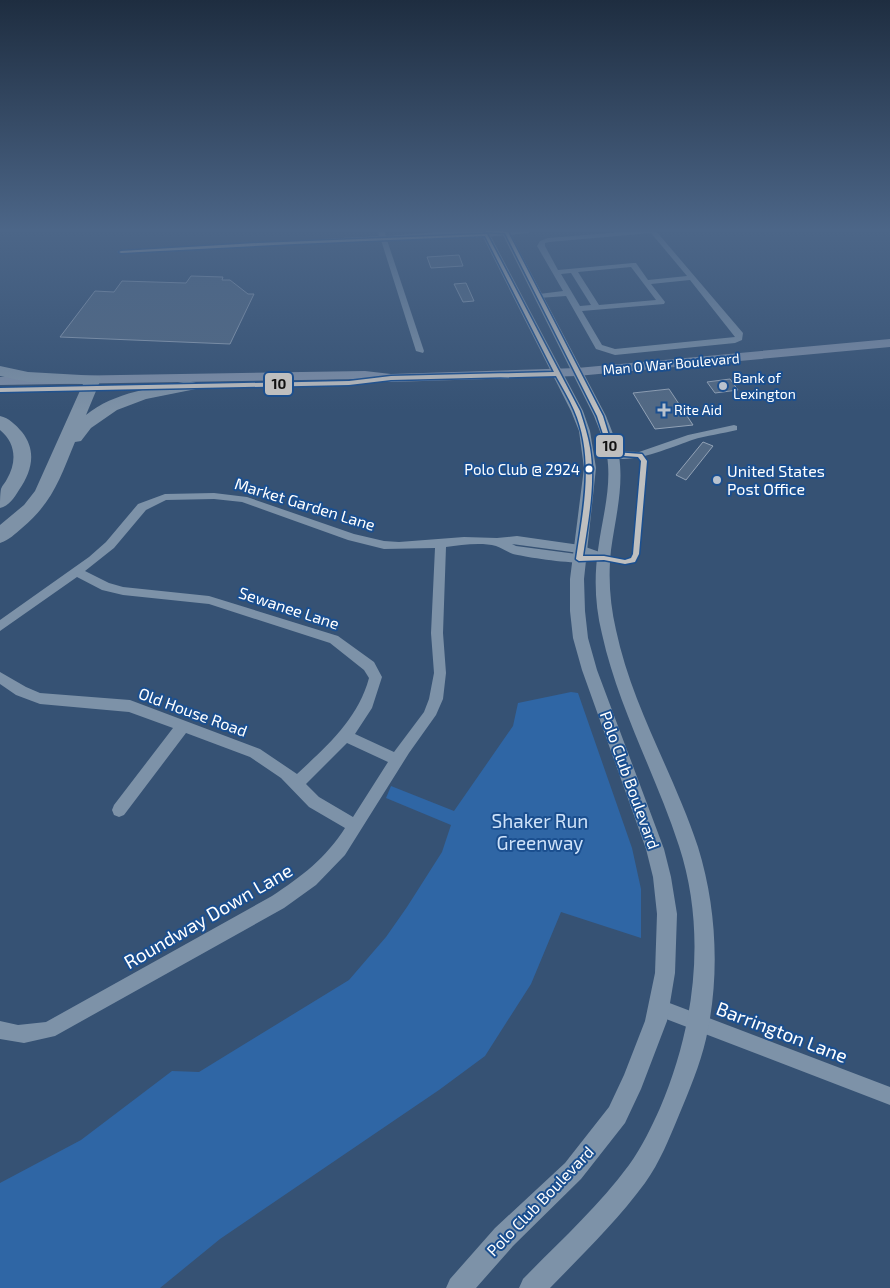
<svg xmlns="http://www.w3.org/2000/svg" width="890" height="1288" viewBox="0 0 890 1288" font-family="'Exo 2',sans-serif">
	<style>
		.green { fill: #2f66a5 }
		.building { fill: #526984; stroke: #92a2b6 }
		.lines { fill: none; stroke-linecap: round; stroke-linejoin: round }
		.minor { fill: #7d92a8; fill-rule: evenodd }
		.tertiary { fill: #7d92a8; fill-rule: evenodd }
		.primary { fill: #7d8ea7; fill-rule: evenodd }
		.motorway { fill: #7e92a7; fill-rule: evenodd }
		.bus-1-casing { stroke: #1b4f8f; stroke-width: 3 }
		.bus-1 { fill: #bfbfbf; fill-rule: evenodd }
		.poi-dot { fill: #b9c2ce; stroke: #1b4f8f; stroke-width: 2 }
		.bus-dot { fill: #fff; stroke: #1b4f8f; stroke-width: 2 }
		.labels { text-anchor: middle; stroke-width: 4; stroke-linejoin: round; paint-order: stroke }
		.far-street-label { font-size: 14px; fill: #fff; stroke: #1b4f8f }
		.far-poi-label { font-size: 14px; fill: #fff; stroke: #1b4f8f; text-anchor: start }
		.bus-label { font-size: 15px; fill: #fff; stroke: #1b4f8f; text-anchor: end }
		.poi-label { font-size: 16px; fill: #fff; stroke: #1b4f8f; text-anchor: start }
		.street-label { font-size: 16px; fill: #fff; stroke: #1b4f8f }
		.near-park-label { font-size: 19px; fill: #cfe3fa; stroke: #1b4f8f }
		.near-street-label { font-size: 19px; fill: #fff; stroke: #1b4f8f }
		.line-badge { stroke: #1b4f8f; stroke-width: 2 }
		.pale-badge-label { font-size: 14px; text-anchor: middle; font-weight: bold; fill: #111 }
	</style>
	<rect width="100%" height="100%" fill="#365274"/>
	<!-- green -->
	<path class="green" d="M571 692 578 693 632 848 641 889V938L561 912 531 984 485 1056 439 1090 220 1239 160 1288H0V1183L81 1140 172 1071 199 1072 349 980 386 937 407 907 442 852 451 825 386 798 391 786 454 811 513 726 518 703Z"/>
	<!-- building -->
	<path class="building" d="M459 255 463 266 431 268 427 257Z
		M191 276 223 277 222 280H230L248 294H254L230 344 60 337 95 291 114 292 122 281 186 283Z
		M466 283 474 301 463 302 454 284Z
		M730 379 738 390 715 393 707 382Z
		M669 389 693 425 655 429 633 393Z
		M703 442 713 446 686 480 676 475Z"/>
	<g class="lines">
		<!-- minor -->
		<path class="minor" d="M378 231H384L386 236 452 231H485L482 233 387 240 424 351 423 353 416 351 381 240 121 254 117 252 121 250 379 236Z
			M511 231H531L528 233 475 238 472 236 475 234Z
			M634 231H656L743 333 742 340 735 343 615 355 596 349 566 296 539 298 535 296 539 294 563 291 537 246 540 241 548 238ZM651 233 687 276 648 280 636 263H633L558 270 545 246V243L549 242ZM631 267 656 300 599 305 578 272ZM571 273 591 305 580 306 561 274ZM690 280 735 337 615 349 602 345 582 311 664 304 665 302 651 284Z
			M734 425 737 426V430C722 434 707 435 692 440 674 446 623 469 607 454L612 451 639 452 688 435Z
			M214 493 247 497 354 534 384 541 399 542 464 537 497 538 517 536 580 545 608 555 610 558 604 562 596 559C589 568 526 557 513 554 507 552 502 548 496 546 481 542 461 545 446 547L443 633 446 673 443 699 436 715 409 753 345 855 316 885 284 908 55 1036 24 1043 0 1039V1021L18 1025 46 1022 272 896C301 877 326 858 345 828L309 807 281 778 250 757 186 733 124 815 119 817 114 815 112 810 114 805 173 728 129 712 40 704 16 695 0 684V672L26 687 40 693 130 700 260 749 297 774C327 746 358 719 369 678L364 670 330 643 209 604 123 595 102 590 77 577 0 631V620L89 557 106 542 138 504 165 494ZM214 499 242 502 348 540 384 549 435 548 431 633 434 673 429 699 424 712 394 752 355 734 372 708 382 677 374 662 338 636 209 596 123 587 109 583 85 571 114 548 146 510 166 500ZM512 544 579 553 584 555 516 546ZM347 743 388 762 353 817 319 797 306 784Z
			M659 999 890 1087V1105L653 1014 650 1008 653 1002Z"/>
		<!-- tertiary -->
		<path class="tertiary" d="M480 231H488L583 411 590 431 596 468 584 579 585 611 588 638 597 670 664 849 671 877 677 914 675 973 667 1021 641 1089 625 1123 581 1179 513 1246 476 1288H446L450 1279 495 1228 565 1163 609 1107 624 1075 645 1021 655 973 657 914 653 877 646 849 582 670 573 638 570 611V579L584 468 579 431 571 411Z
			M501 231H509L606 416C611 429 617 442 619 456 624 487 615 520 611 550 608 578 610 604 616 630 632 706 674 774 698 847 717 908 720 977 706 1039 700 1065 689 1091 679 1115 669 1139 660 1162 645 1183 617 1221 583 1254 550 1288H519L523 1279C559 1242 598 1207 629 1165 642 1147 651 1128 660 1108 695 1026 707 932 679 846 656 775 618 707 602 634 595 606 594 578 598 550 602 519 612 487 607 456 605 442 599 429 594 416Z"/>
		<!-- primary -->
		<path class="primary" d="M890 339V347L577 376 391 382 365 379 0 385V377L365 371 391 374 577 368Z"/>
		<!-- motorway -->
		<path class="motorway" d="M0 366 28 372 99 376 101 379 86 415C114 392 155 387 190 381L196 383 198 386 196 389 146 399 117 410 91 428 81 441 75 442C60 478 53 502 22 528 15 534 9 540 0 543V525L24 505 35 491 83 384 28 382 0 376Z
			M0 416C9 418 16 425 22 432 37 451 32 471 19 490 14 498 9 506 0 508 0 503 0 494 1 489 2 485 6 482 7 479 17 462 16 443 0 430Z"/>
		<!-- bus-1 casing -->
		<g class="bus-1-casing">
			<path id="bus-1" d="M484 231H502L508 232 603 416 614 452 642 454 647 461 639 554 635 562 625 564 604 560 579 561 576 559C583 510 595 458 574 410 569 398 562 387 556 376L391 380 349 385 0 392V388L349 381 391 376 554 372 485 236 294 244 121 253 119 252 121 251 258 243 487 234 580 411C584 423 588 436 590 448 596 484 588 521 583 556H604L625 560 631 558 633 554 641 461 638 457 610 455 597 416 505 233 486 232Z"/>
		</g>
		<!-- bus-1 -->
		<use href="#bus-1" class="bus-1"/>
	</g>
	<!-- sky -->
	<linearGradient id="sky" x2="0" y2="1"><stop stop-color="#1e2d40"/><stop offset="0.56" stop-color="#4c6688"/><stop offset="1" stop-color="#4c6688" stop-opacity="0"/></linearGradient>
	<rect width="890" height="411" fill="url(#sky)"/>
	<!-- markers -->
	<g class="poi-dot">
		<circle cx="723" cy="386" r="5"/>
		<path d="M661.5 402.5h5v5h5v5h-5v5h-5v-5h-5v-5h5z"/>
		<circle cx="717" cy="480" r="5"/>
	</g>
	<circle class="bus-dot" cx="589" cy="469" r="4.5"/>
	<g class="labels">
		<!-- far-street labels -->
		<g class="far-street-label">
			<text transform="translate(671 364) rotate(-5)" y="5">Man O War Boulevard</text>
		</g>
		<!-- far-poi labels -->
		<g class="far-poi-label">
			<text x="733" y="383">Bank of<tspan x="733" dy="16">Lexington</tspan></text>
			<text x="674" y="415">Rite Aid</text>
		</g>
		<!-- bus labels -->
		<g class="bus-label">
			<text x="580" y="475">Polo Club @ 2924</text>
		</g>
		<!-- poi labels -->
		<g class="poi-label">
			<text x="727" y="477">United States<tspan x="727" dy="18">Post Office</tspan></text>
		</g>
		<!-- street labels -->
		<g class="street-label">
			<text transform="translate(305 504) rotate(17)" y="6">Market Garden Lane</text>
			<text transform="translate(289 608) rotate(18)" y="6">Sewanee Lane</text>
			<text transform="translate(193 712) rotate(20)" y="6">Old House Road</text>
			<text transform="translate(630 780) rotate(70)" y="6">Polo Club Boulevard</text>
			<text transform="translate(540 1201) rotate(-46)" y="6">Polo Club Boulevard</text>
		</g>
		<!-- near-park labels -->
		<g class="near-park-label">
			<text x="540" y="828">Shaker Run<tspan x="540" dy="22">Greenway</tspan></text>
		</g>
		<!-- near-street labels -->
		<g class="near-street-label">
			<text transform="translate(208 916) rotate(-30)" y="7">Roundway Down Lane</text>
			<text transform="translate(782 1032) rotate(21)" y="7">Barrington Lane</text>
		</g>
	</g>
	<g class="line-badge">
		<rect x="264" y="372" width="29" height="24" rx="5" fill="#bfbfbf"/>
		<rect x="595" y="434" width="29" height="24" rx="5" fill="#bfbfbf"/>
	</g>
	<g class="pale-badge-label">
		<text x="279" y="389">10</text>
		<text x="610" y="451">10</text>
	</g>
</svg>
